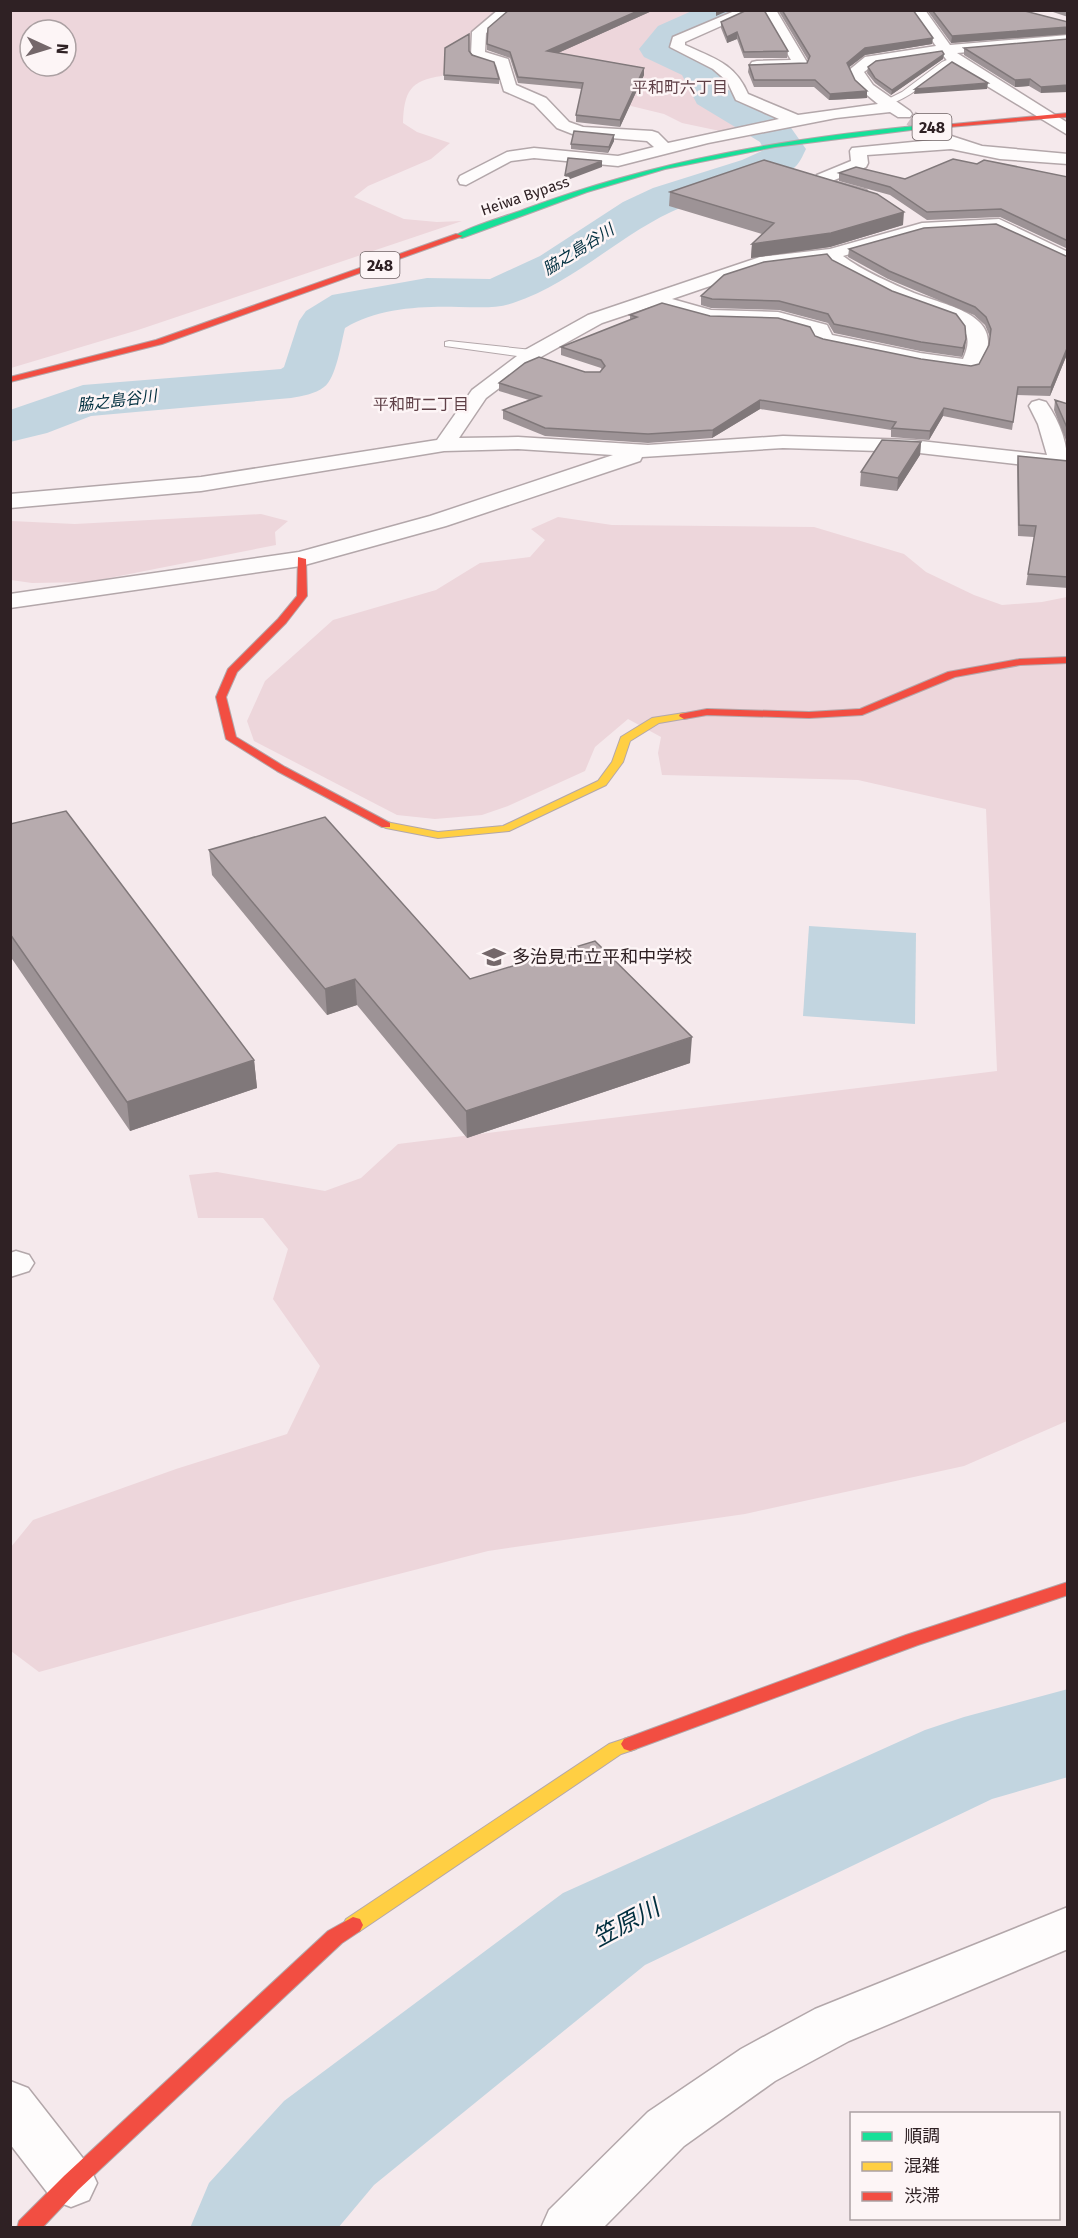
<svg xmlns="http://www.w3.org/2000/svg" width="1078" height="2238" viewBox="0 0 1078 2238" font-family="'Fira Sans','Noto Sans JP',sans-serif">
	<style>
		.green { fill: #edd6db; fill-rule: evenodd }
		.water { fill: #c2d5e0 }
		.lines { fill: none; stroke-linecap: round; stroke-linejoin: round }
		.river { fill: #c2d5e0; fill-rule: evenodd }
		.street-tunnel { stroke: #cdc1c4; stroke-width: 16; stroke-dasharray: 16 8; stroke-linecap: butt }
		.lane-casing { stroke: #b3a7aa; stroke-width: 2 }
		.street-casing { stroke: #b3a7aa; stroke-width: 3 }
		.fast-casing { stroke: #b3a7aa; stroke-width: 2 }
		.slow-casing { stroke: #b3a7aa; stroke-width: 2 }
		.jam-casing { stroke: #b3a7aa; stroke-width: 2 }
		.lane { fill: #fefcfc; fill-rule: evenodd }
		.street { fill: #fefcfc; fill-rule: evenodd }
		.fast { fill: #16e098; fill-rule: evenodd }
		.slow { fill: #ffcf43; fill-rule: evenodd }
		.jam { fill: #f24e42; fill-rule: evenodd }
		.wall { fill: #9d9396 }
		.shaded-wall { fill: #80787a }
		.building { fill: #b7abae; stroke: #80787a; stroke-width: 1.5 }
		.labels { text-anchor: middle; stroke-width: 5; stroke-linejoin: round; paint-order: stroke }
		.far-street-label { font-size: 15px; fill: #2f2124; stroke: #fdf5f6 }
		.far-neighbourhood-label { font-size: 16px; fill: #5f4047; stroke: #fdf5f6 }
		.shield { fill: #fdf5f6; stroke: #6d6163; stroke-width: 1.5 }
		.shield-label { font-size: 16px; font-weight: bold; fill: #2f2124 }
		.far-water-label { font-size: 16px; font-style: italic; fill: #002f3f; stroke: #fdf5f6 }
		.poi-label { font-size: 18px; fill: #2f2124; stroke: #fdf5f6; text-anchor: start }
		.near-water-label { font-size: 24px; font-style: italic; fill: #002f3f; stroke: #fdf5f6 }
	</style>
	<rect width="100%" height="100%" fill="#f5e9ec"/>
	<!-- green -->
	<path class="green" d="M644 10 719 11 670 29 651 39 649 50 686 69 700 98 746 125 720 131 682 123 664 114 627 105 548 47Z
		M11 11H513C492 26 488 26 482 53L451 64 442 76C410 80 404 92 403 123L417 132 450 143 431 159 368 186 354 197 404 219 437 222 462 221 138 330 11 368ZM30 30H66V66H30Z
		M261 514 288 521 275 532 276 545 89 582 32 583 11 580V521L75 524Z
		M558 517 612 525 814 527 904 554 926 572 974 595 1002 605 1042 602 1067 597V1421L964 1466 745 1514 488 1551 294 1601 39 1672 11 1651V1547L33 1520 176 1469 287 1434 320 1366 273 1299 288 1249 263 1218H198L189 1175 217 1172 325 1191 361 1178 398 1144 997 1071 986 809 858 780 662 775 658 753 661 737 628 719 595 747 585 771 508 806 482 815 435 819 397 815 254 741 247 721 265 681 333 620 436 590 480 563 530 557 545 540 531 529Z"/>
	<!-- water -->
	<path class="water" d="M809 926 916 933 915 1024 803 1016Z"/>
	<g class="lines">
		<!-- river -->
		<path class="river" d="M694 10H748C736 28 698 29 679 45L711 60 727 89 789 125 806 149C803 155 801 160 797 165 783 181 706 197 682 207 622 232 576 282 513 303 496 309 477 307 459 307 421 306 378 308 345 328 341 343 336 379 324 387 315 394 302 396 291 398L91 416 47 433 10 442V410L83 385 281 369 284 367 299 321 306 311 332 295 427 278 490 279 540 256 623 202 653 188 742 160 764 150 760 142 697 104 682 75 644 57 639 49 658 26Z
			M1068 1689V1777L992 1799 645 1965 374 2185 338 2228H190L209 2183 284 2101 563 1893 925 1730 964 1717Z"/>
		<!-- street-tunnel -->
		<path class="street-tunnel" d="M911 118 939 137"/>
		<!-- lane casing -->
		<g class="lane-casing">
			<path id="lane" d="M954 57 957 58V62C932 74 915 97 887 105L882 102 902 92 942 62Z
				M449 341 532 350 538 354 532 358 445 346V342Z"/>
		</g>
		<!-- street casing -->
		<g class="street-casing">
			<path id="street" d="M498 10H514L486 33 485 52 508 59 516 85 546 98 569 122 583 127 652 131 658 133 668 143 779 119 736 100 727 81 713 69 670 47 673 37 737 10H757L685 42V45C713 58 735 63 748 94L798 115 878 104 856 86 848 71 865 57 936 46 910 10H925L950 45 1068 35V43L957 53 1068 123V135L949 63 942 54 875 64 864 72 873 85 910 111 912 114 910 117H898L890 112 836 118 708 143 618 166 534 158 511 161 466 185 460 184 458 180 460 176 507 152 534 148 618 156 654 147 647 141 575 135 557 128 534 104 504 91 496 65 473 58 471 55 472 32Z
				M762 10H776L808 64 806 67 752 68 750 65 752 62 757 61 791 60Z
				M939 132 982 146 1068 154V164L1000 159 951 149 867 155 868 163 866 167 832 181 866 190 869 194 866 198 860 199 817 188 814 184 817 175 851 161 850 151 852 148 933 140 931 137 933 134Z
				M999 219 1068 252V264L996 229 923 233 843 256C861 270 893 284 914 293 949 307 1014 316 977 370L970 372 920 365 823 345 816 343 811 333 778 324 710 322 653 306 602 323 539 358 486 398 459 438 518 437 648 445 783 436 911 440 1047 455 1038 424 1029 406 1032 402 1039 400 1046 402C1061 423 1068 445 1068 470L911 452 783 448 642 457 640 461 446 526 301 566 10 608V594L299 552 430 516 613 455 518 449 444 451 201 491 10 508V494L201 477 437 440 472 390 525 350 588 315 760 257 830 249 922 223ZM827 260 832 266 892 297 956 321C970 333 970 343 963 359L920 353 832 335 827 325 778 312 711 310 672 299 763 268Z
				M16 1251 29 1255 34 1263 29 1271 10 1277V1253Z
				M1068 1907V1949L849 2041 775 2081 684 2146 603 2228H541L549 2210 648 2112 741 2049 815 2009Z
				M10 2081 28 2088 89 2166 97 2183 89 2200 71 2207 53 2200 10 2144Z"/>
		</g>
		<!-- fast casing -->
		<g class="fast-casing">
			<path id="fast" d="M925 125 927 128 775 147 665 169 587 192 462 238 455 236C472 225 508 216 528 208 656 160 789 138 925 125Z"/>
		</g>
		<!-- slow casing -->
		<g class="slow-casing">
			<path id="slow" d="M684 713 688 714V718L659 723 630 741 623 762 606 785 509 831 438 838 386 828 380 825 386 822 438 832 503 826 598 781 612 762 621 737 652 718Z
				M630 1737 636 1739 639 1744 636 1749 621 1754 360 1931 353 1933 346 1931 343 1925 346 1919 609 1744Z"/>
		</g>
		<!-- jam casing -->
		<g class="jam-casing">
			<path id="jam" d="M1068 113V117L925 129 922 127Z
				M456 234 463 236 162 344 10 382V377L156 340Z
				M298 557 306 559 307 596 286 623 237 672 226 697 236 737 285 767 390 823V827H382L277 771 226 739 216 697 228 669 278 619 297 596Z
				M1068 657V663L1020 665 955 677 862 715 809 718 707 715 684 719 679 716 680 714 707 709 809 712 860 709 948 672 1020 659Z
				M1068 1582V1595L918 1645 630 1751 624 1749 621 1744 624 1739 906 1635Z
				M353 1917 360 1919 363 1925 360 1931 342 1943 78 2190 42 2228H17L19 2221 64 2176 328 1931Z"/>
		</g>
		<!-- lane -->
		<use href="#lane" class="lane"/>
		<!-- street -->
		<use href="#street" class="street"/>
		<!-- fast -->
		<use href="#fast" class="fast"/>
		<!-- slow -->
		<use href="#slow" class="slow"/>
		<!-- jam -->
		<use href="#jam" class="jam"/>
	</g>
	<!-- wall -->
	<path class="wall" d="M509 10H654L558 53 644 68V75L620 127 576 122V115L582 89 518 83 510 58 487 50V44Z
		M778 10H913L932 44 865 55 849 67 855 80 867 91V98L829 100 814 87H754L748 72 749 65 807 63 808 60Z
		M927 10H1021L1068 22V34L951 43Z
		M1047 10H1068V17Z
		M721 22 788 51 787 58H744L737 39 727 43 721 28Z
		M1068 39 1041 93 1029 86 1015 87 964 55V48Z
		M469 51 499 79V84L444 80V75Z
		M943 59 891 95 875 83 867 73 868 67Z
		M614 135V141L608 153 571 149V144Z
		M977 164 1068 177V249L1000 217 927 220 890 195 839 181V173L905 179Z
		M670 192 903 225 830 247 751 258 752 244 762 234 669 206Z
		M849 249 1068 257V352L1050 396 1017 395 1012 430 943 416 929 440 891 437V430L760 409 712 438 648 443 545 436 503 419V410L529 400 499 391V383L585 372H600L602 370 601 368 561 355V347L630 320V315L710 316 815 336 823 339 921 359 971 366 979 364 989 345 990 337 985 325 974 315 888 279 848 257Z
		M832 260 966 339 965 348 962 357 920 351 834 333 828 323 779 310 711 308 701 305V296Z
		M1055 400 1068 404V446L1067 443 1054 410Z
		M921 442 920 455 897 491 860 486 861 472Z
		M1018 456 1068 461V588L1026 585 1034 537 1018 536 1017 466Z
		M10 824 254 1060 257 1088 130 1131 10 956Z
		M209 850 470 979 690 1063 467 1138 357 1005 327 1015 212 875Z"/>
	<!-- shaded-wall -->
	<path class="shaded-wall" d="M640 10H654L547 58V51Z
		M716 10H730L716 16Z
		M1068 27V34L951 43 952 36Z
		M737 32V39L727 43V37Z
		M933 38 932 44 865 55 847 69V63L865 48Z
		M944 54 943 59 891 95 892 90Z
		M644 68V75L620 127V120Z
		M1030 79 1029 86 1015 87V80Z
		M988 83 987 89 914 94 915 89Z
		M1068 85V92L1041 93V87Z
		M867 91V98L829 100 830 94Z
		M614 135V141L608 153 609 147Z
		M602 161V167L565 181V175Z
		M904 212 903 225 830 247 751 258 752 244Z
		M966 339 965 348 962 357 963 348Z
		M1068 346V352L1050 396 1051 387Z
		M760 400V409L712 438 713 430Z
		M944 408 943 416 929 440 930 431Z
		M921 442 920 455 897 491 898 478Z
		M355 979 357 1005 327 1015 325 989Z
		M692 1037 690 1063 467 1138 466 1111Z
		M254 1060 257 1088 130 1131 127 1102Z"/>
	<!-- building -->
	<path class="building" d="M509 10H640L547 51 644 68 620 120 576 115 583 83 518 77 510 52 487 44 488 28Z
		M747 10H764L788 51 744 52 737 32 727 37 721 22Z
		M782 10H913L933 38 865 48 847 63 855 80 867 91 830 94 815 80H754L749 65 807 63 810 56Z
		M932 10H1021L1068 22V27L952 36Z
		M469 34V51L472 55 494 62 499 79 444 75 445 48Z
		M1068 39V85L1041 87 1030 79 1015 80 964 48Z
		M942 51 944 54 892 90 875 78 868 67 876 61Z
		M952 62 988 83 915 89Z
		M574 131 614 135 609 147 571 144Z
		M568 158 602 161 565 175Z
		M953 159 977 164 984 160 1068 177V241L1001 209 927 212 890 187 839 173 856 167 905 179Z
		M764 160 877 194 904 212 831 233 752 244 774 223 670 192Z
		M996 224 1068 257V346L1051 387H1018L1013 422 944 408 930 431 892 428 896 422 760 400 713 430 648 434 545 428 503 410 541 396 499 383 525 363 539 357 585 372H600L605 366 601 360 561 347 637 317 630 315 662 303 710 316 778 318 810 327 815 336 823 339 921 359 971 366 979 364 989 345 991 329 986 317 975 307 889 271 849 249 924 228Z
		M827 254 832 260 892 291 956 314 965 326 966 339 963 348 921 342 834 324 828 314 779 301 712 299 701 296 724 275 764 262Z
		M1055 400 1068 404V430Z
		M882 440 921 442 898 478 861 472Z
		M1018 456 1068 461V577L1028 574 1036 526 1019 525Z
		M66 811 254 1060 127 1102 10 934V824Z
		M325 817 470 979 595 941 692 1037 466 1111 355 979 325 989 209 850Z"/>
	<!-- icons -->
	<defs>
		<g id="school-bare" transform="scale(1.8)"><path d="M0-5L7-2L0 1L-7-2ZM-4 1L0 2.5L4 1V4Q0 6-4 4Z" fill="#74676a" stroke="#fdf5f6" stroke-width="2.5" paint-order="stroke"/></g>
	</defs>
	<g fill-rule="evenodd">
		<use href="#school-bare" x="494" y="957"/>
	</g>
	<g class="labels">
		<!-- far-street labels -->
		<g class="far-street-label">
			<text transform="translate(525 196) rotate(-19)" y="5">Heiwa Bypass</text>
		</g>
		<!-- far-neighbourhood labels -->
		<g class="far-neighbourhood-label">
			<text x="680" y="93">平和町六丁目</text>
			<text x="421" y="410">平和町二丁目</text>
		</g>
		<!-- shield labels -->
		<g class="shield">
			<rect x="912.5" y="114" width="39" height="26" rx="4.5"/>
			<rect x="360.5" y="252" width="39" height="26" rx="4.5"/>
		</g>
		<g class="shield-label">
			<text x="932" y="133">248</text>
			<text x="380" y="271">248</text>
		</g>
		<!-- far-water labels -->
		<g class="far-water-label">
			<text transform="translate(578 249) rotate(-32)" y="6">脇之島谷川</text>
			<text transform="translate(117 400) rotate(-7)" y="6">脇之島谷川</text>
		</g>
		<!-- poi labels -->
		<g class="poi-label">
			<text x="512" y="963">多治見市立平和中学校</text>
		</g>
		<!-- near-water labels -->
		<g class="near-water-label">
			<text transform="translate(626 1923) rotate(-28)" y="8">笠原川</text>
		</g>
	</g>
	<!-- border -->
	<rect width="1078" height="2238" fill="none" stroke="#2f2124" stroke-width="24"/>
	<!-- legend -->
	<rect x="850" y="2112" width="210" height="108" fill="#fdf5f6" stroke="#aba0a2" stroke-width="1.5"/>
	<rect x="862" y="2132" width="30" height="9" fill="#16e098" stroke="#aba0a2" stroke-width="1.5"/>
	<text x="904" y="2142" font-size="18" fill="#2f2124">順調</text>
	<rect x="862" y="2162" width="30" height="9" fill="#ffcf43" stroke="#aba0a2" stroke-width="1.5"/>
	<text x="904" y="2172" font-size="18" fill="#2f2124">混雑</text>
	<rect x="862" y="2192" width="30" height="9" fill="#f24e42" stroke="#aba0a2" stroke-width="1.5"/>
	<text x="904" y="2202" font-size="18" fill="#2f2124">渋滞</text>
	<!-- north arrow -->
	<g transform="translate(48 48) rotate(94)"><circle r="28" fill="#fdf5f6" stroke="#aba0a2" stroke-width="1.5"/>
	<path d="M0-4.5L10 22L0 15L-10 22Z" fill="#74676a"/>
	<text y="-9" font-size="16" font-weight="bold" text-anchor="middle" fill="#2f2124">N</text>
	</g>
</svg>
